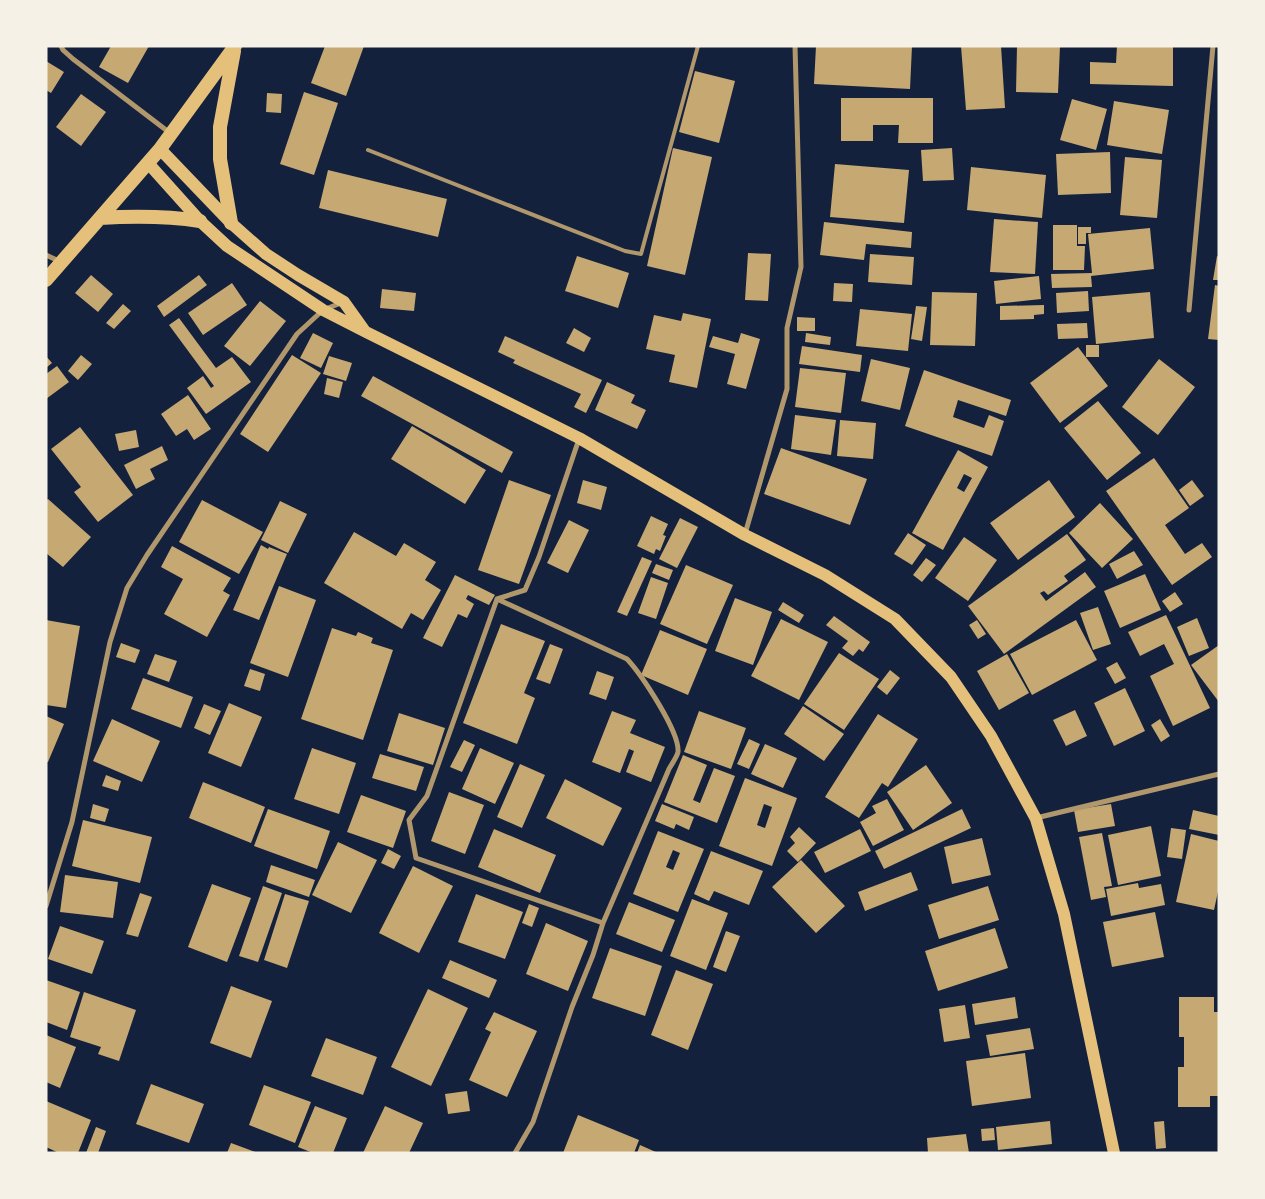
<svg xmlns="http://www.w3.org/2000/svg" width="1265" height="1199" viewBox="0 0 1265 1199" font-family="Jost,sans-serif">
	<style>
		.building { fill: #c6a872; fill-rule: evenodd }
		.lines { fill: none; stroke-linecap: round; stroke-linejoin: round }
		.service { stroke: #b1986c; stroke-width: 4 }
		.minor { stroke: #b1986c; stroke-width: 5 }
		.primary { stroke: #e5c07b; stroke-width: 12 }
		.trunk { stroke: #e5c07b; stroke-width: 14 }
	</style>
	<rect width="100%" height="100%" fill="#14213d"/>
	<!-- building -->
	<path class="building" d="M111 46H149L128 83 99 67Z
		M325 46H364L346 96 311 83Z
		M816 46H912L910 89 814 84Z
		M961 46H1001L1005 108 966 110Z
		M1017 46H1060L1058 93 1016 92Z
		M1117 46H1173V86L1090 84V62L1116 63Z
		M46 61 64 72 51 93 46 90Z
		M695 71 735 81 719 143 679 132Z
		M304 92 338 103 314 175 280 164Z
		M267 93 282 94 281 113 266 112Z
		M81 94 106 112 81 146 56 127Z
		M841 98H933V143H898L899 125H873V141H841Z
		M1072 99 1107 109 1096 150 1060 140Z
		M1114 101 1169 110 1162 154 1107 145Z
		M673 148 712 157 685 275 647 266Z
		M952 148 954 180 923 181 921 150Z
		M1110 152 1111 193 1058 195 1056 154Z
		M1125 157 1162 160 1157 218 1120 215Z
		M835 164 909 170 904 223 830 217Z
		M971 167 1046 175 1042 218 967 210Z
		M328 170 447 199 438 237 319 208Z
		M994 219 1038 222 1035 274 990 272Z
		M824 222 912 232 911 248 866 244 864 260 820 255Z
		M1053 225H1077V246H1085L1084 270H1053Z
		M1078 227H1091V233H1086V244H1078Z
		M1150 228 1154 269 1091 276 1092 287 1052 288 1051 274 1092 273 1088 234Z
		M748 253 771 254 768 301 745 300Z
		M870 254 914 257 912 285 868 282Z
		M577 256 629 273 618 308 565 291Z
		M1217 256 1219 257V280H1213Z
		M91 275 113 294 98 312 75 293Z
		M199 275 207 285 164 317 157 306Z
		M1039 276 1041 299 996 304 994 281Z
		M232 283 247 305 203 335 188 313Z
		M834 283 853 284 852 302 833 301Z
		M1215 285 1219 286V340L1208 339Z
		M382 289 416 293 414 311 380 308Z
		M1088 291 1089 311 1057 313 1056 293Z
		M932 292 977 293 975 346 930 345Z
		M1150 292 1154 338 1096 344 1092 297Z
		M260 301 286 321 250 366 224 346Z
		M123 304 131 311 114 329 106 323Z
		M1044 305V314L1034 315V319L1000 320V306Z
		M916 306 927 307 922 341 911 339Z
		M860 309 912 314 908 351 856 346Z
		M683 313 711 319 697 388 669 382 675 355 646 349 654 315 681 321Z
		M797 317 815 318V331H797Z
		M179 318 216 368 232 357 251 382 206 414 187 388 203 376 211 388 214 386 169 325Z
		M1087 323 1088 338 1058 339 1057 324Z
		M574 328 591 338 584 352 566 343Z
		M313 333 333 343 321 368 300 358Z
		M741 333 760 339 746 389 727 384 735 354 709 347 713 336 738 343Z
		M806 333 831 337 830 345 805 342Z
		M505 336 602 380 586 413 574 407 581 394 513 363 515 360 498 352Z
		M1086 345H1099V357H1086Z
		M802 346 862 355 860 372 799 364Z
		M1078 347 1108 386 1060 423 1030 383Z
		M81 355 92 364 78 380 68 371Z
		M292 355 321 373 268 452 240 434Z
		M46 356 52 363 46 368Z
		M329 356 352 363 346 381 323 374Z
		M871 359 910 368 900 410 861 401Z
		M1159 359 1195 387 1158 435 1122 407Z
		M57 366 69 382 46 399V374Z
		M800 368 846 373 841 413 795 407Z
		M924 370 1011 400 1006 416 958 400 953 417 984 428 989 415 1004 421 992 456 905 426Z
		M373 376 513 452 502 473 361 396Z
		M327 378 343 382 339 398 324 394Z
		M607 382 635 395 631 403 646 410 637 429 595 410Z
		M188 395 211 429 194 440 187 429 176 436 161 414Z
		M1098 401 1141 453 1107 480 1064 428Z
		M795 415 836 420 831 455 791 449Z
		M840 420 876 423 873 459 837 456Z
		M412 426 486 470 465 504 391 459Z
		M80 427 133 495 98 522 74 492 81 487 51 449Z
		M136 430 139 447 119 451 115 434Z
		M162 446 168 460 150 469 155 479 136 489 124 465Z
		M781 448 867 479 850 525 764 494Z
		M958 450 988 467 943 550 912 533ZM964 474 972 478 964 492 957 488Z
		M1154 458 1189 508 1165 525 1185 554 1202 543 1212 557 1172 585 1106 491Z
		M509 480 551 495 519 584 478 570Z
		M583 480 607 487 601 510 577 503Z
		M1049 480 1075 517 1018 560 990 523Z
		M1192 480 1204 496 1190 506 1179 490Z
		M48 499 91 537 63 567 46 553V501Z
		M202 500 263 532 239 574 179 542Z
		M280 501 307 514 288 553 261 540Z
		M1100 503 1133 539 1102 568 1069 533Z
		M651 516 668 524 663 535 666 536 660 551 656 549 654 554 637 546Z
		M680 518 698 527 677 568 659 559Z
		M569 520 589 530 568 573 547 563Z
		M354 532 396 556 404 543 436 562 425 580 441 590 423 620 411 613 402 629 324 583Z
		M908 533 926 545 912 565 894 554Z
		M1067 534 1086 560 1064 576 1068 581 1048 595 1044 591 1040 593 1046 601 1085 572 1096 587 1004 654 968 606Z
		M964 537 997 560 968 601 935 578Z
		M261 545 268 549 269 547 287 554 259 620 233 610Z
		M172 546 231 578 223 591 230 595 207 637 164 614 183 579 161 567Z
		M1134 551 1143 565 1117 579 1109 564Z
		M642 557 652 561 627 616 617 612Z
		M926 558 936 565 922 582 913 575Z
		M656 564 673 570 669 580 652 573Z
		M686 565 733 585 707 644 660 624Z
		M1145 574 1161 610 1120 628 1104 591Z
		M455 575 495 595 489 605 468 595 466 599 474 604 467 618 458 614 442 647 423 638Z
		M651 577 668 583 656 619 638 613Z
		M279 586 316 600 288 677 250 663Z
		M1175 592 1183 604 1170 612 1162 601Z
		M735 598 772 612 753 665 715 651Z
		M783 602 804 615 799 623 778 610Z
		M1098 607 1111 644 1093 650 1080 613Z
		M1166 615 1210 708 1173 726 1150 676 1174 664 1164 644 1140 656 1128 632Z
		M834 616 870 642 863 652 859 649 853 656 842 648 848 641 826 625Z
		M1197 618 1209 648 1189 656 1177 627Z
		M781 619 828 642 799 700 751 676Z
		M46 620 80 626 66 708 46 705Z
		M977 620 986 634 978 639 969 625Z
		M1076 620 1097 660 1032 695 1010 654Z
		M501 624 545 641 524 693 535 698 517 744 463 723Z
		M332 628 356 636 358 632 373 638 371 643 393 650 363 740 301 719Z
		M660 630 707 649 688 695 641 675Z
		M121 643 140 650 135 663 116 657Z
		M550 644 563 649 550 684 536 679Z
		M1219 645V702L1191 665Z
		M839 653 879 679 844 730 804 704Z
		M155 654 177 661 169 682 147 674Z
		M1007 654 1029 693 999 710 977 671Z
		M1117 662 1126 678 1115 684 1106 668Z
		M250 669 265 674 260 691 244 686Z
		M890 670 900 678 887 695 877 687Z
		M597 671 614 677 606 700 589 694Z
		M143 678 193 697 181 728 131 709Z
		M1125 688 1145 731 1114 746 1094 703Z
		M229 703 262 717 241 767 208 753Z
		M204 704 221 711 210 735 194 728Z
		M803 706 844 734 824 761 784 734Z
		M1075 710 1087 736 1066 746 1053 720Z
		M612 711 636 720 630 733 665 747 651 782 626 772 634 751 629 749 620 773 592 762Z
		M699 711 746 728 731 769 684 752Z
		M399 713 445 728 433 765 387 751Z
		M878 714 918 739 888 787 882 783 859 818 825 797Z
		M46 716 64 724 48 762H46Z
		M112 719 160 741 142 782 93 761Z
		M1160 719 1170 736 1161 742 1151 725Z
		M749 739 760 744 749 769 737 764Z
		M464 740 475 745 462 772 450 767Z
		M765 744 797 758 783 788 751 774Z
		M312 748 356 763 339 814 294 799Z
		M480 748 514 763 495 804 462 789Z
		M380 754 424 767 416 791 372 778Z
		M683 755 707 765 693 800 700 803 714 768 735 776 717 823 664 802Z
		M520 764 545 775 522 828 497 817Z
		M926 765 952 803 913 830 887 792Z
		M106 775 121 781 118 791 102 786Z
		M745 778 797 798 772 866 719 846ZM764 804 772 807 765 828 757 825Z
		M565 779 622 808 603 846 546 818Z
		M203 782 265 807 251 843 189 818Z
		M449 792 484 805 465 854 431 841Z
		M361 795 406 811 393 848 347 832Z
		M887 799 904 830 873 846 860 822 876 813 872 806Z
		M93 804 109 809 105 822 90 818Z
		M662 804 694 817 689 830 676 824 674 829 655 821Z
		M1111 804 1115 826 1078 832 1074 810Z
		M268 809 330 831 317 869 254 846Z
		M962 809 971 828 884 869 875 851Z
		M1193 810 1219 816V835L1189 829Z
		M83 820 152 837 140 883 72 866Z
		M1151 826 1161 876 1118 885 1108 835Z
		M799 827 816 843 798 862 787 851 795 843 790 837Z
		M1171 828 1186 830 1182 859 1167 857Z
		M494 829 556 855 540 893 478 867Z
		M860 829 871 851 825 873 814 852Z
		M658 831 704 849 678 912 633 894ZM673 850 680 853 673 870 666 867Z
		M1102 833 1112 886 1104 887 1106 897 1091 900 1079 837Z
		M1191 834 1219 841V887L1214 910 1176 902Z
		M982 838 991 875 952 884 944 847Z
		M338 842 377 860 351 913 312 895Z
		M388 849 401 856 394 869 381 863Z
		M711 851 763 871 749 905 714 891 709 901 694 894Z
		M801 860 845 906 816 933 772 887Z
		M271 865 315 880 309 897 266 882Z
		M413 866 453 886 419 953 379 933Z
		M911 872 918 890 865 911 858 892Z
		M65 875 118 882 113 918 60 912Z
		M1138 883 1139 888 1161 884 1165 905 1111 916 1106 889Z
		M212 884 251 898 227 962 188 947Z
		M263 886 282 893 258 962 239 956Z
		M988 886 999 920 939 939 928 905Z
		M140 893 152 897 138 937 126 934Z
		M285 894 309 901 287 968 264 960Z
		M476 894 523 912 505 959 458 942Z
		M692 899 728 913 706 970 670 956Z
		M629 902 675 920 662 952 616 934Z
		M529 904 539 908 532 927 522 923Z
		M1155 912 1164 957 1112 967 1103 922Z
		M546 923 588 941 568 991 526 974Z
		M60 926 104 941 92 974 48 959Z
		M995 928 1008 968 938 991 925 951Z
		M726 931 740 936 726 972 713 967Z
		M610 948 662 966 645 1016 592 998Z
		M450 960 497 980 489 998 442 978Z
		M676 970 713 984 688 1050 651 1035Z
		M46 980 80 992 67 1030 46 1022Z
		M231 986 272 1001 251 1058 210 1043Z
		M428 989 468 1008 431 1086 391 1067Z
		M84 992 136 1010 119 1061 98 1054 101 1047 70 1037Z
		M1015 997 1018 1018 975 1025 972 1004Z
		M1179 997H1214V1012H1219V1096H1210V1107H1178V1067H1184V1037H1179Z
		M965 1005 970 1038 944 1042 939 1009Z
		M494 1012 537 1031 507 1097 469 1080 491 1032 485 1029Z
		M1030 1028 1034 1049 990 1056 986 1035Z
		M46 1035 76 1047 60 1088 46 1082Z
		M326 1038 377 1057 363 1095 311 1076Z
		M1025 1053 1031 1098 972 1106 966 1061Z
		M151 1084 204 1104 189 1143 136 1124Z
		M264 1085 311 1102 295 1143 249 1125Z
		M467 1091 470 1111 448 1114 445 1094Z
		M46 1101 91 1120 78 1153H59L46 1147Z
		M315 1106 347 1118 333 1153H313L298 1147Z
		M385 1106 423 1123 409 1153H363Z
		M578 1115 639 1140 634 1153H563Z
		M1050 1121 1052 1144 998 1150 996 1127Z
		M1164 1121 1166 1148 1156 1149 1154 1122Z
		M96 1127 106 1131 98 1153H86Z
		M994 1128 995 1140 982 1141 981 1129Z
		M966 1134 969 1153H928L927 1138Z
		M231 1143 258 1153H227Z
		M640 1145 658 1153H637Z"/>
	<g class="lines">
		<!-- service -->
		<path class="service" d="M368 150 625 251 641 254 698 46"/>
		<!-- minor -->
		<path class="minor" d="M61 46 63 50 73 59 170 133
			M46 255 61 262
			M1189 310 1213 46
			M745 534 787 389V328L801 267 795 46
			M497 599 627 659C641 674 680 732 678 752 677 757 671 765 669 769L603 923
			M1036 818 1219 774
			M46 906 72 822 110 642 127 588 147 555 297 334 323 310 341 303
			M515 1153 533 1122 572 1007 593 955 603 923 416 858 409 820 427 796 497 599 525 590 539 557 579 439"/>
		<!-- primary -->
		<path class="primary" d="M160 149 231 223 266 254 298 275 344 302 364 330
			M148 163 200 221 227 246 323 310 366 332 579 438 745 535 825 575 895 619 951 677 991 736 1036 819 1064 914 1114 1153"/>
		<!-- trunk -->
		<path class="trunk" d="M100 218C134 216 167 216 200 221
			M231 223 220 159V127L234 51
			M46 280 160 149 235 46"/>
	</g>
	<!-- border -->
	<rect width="1265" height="1199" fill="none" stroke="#f6f1e7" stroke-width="95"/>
</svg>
